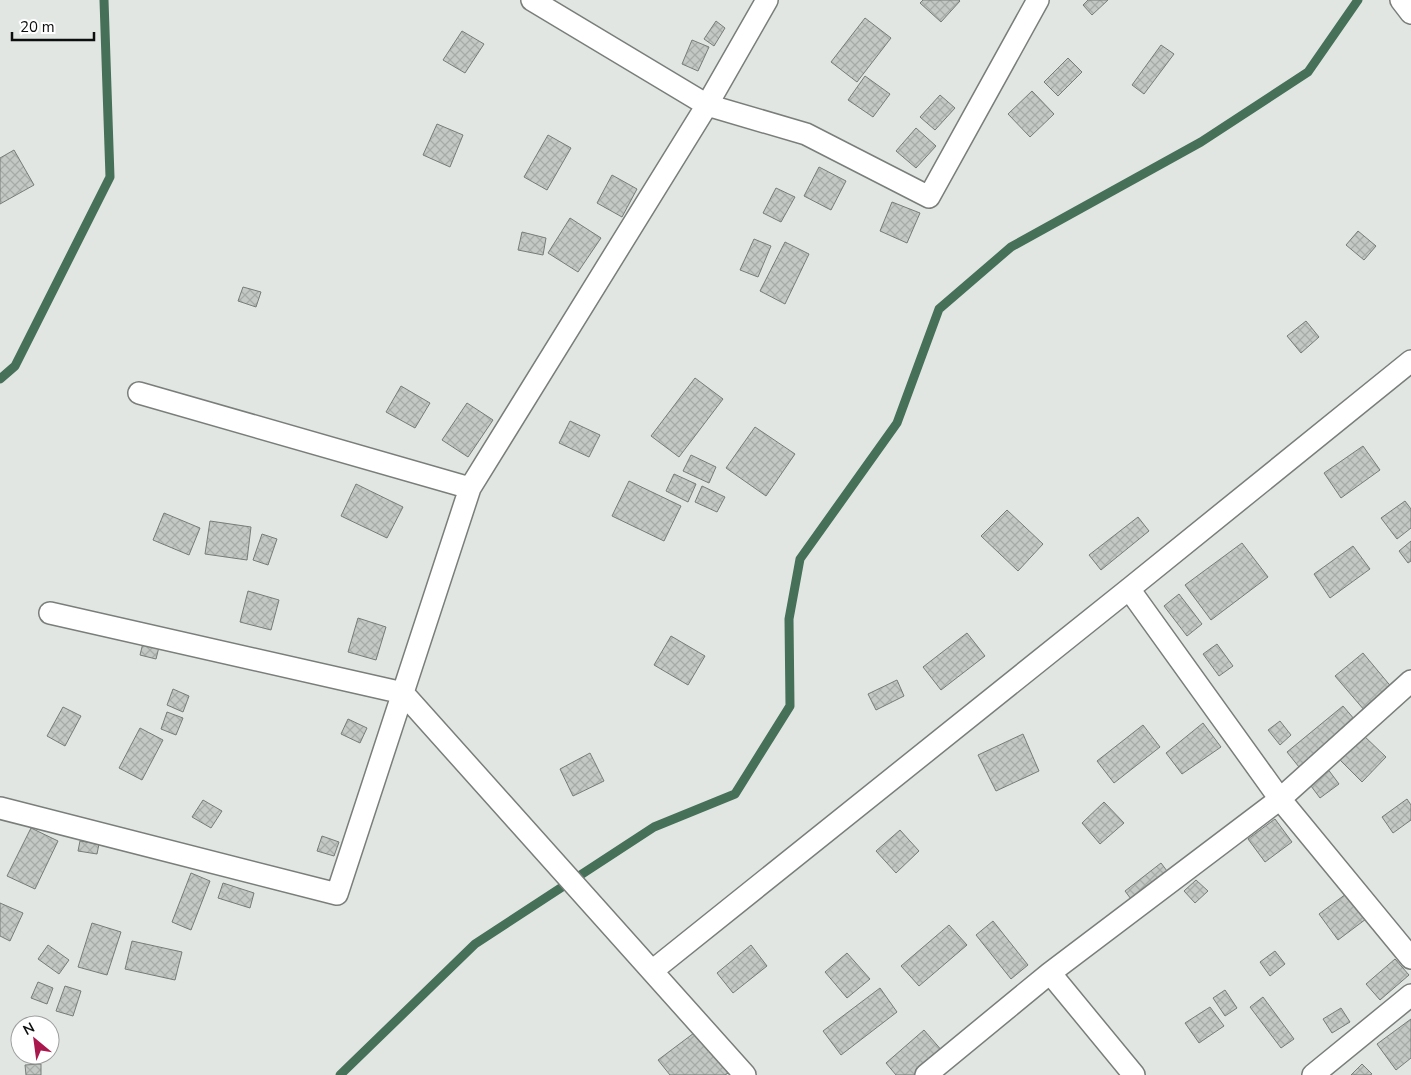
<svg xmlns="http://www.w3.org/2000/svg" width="1411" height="1075" viewBox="0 0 1411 1075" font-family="'Nunito Sans',sans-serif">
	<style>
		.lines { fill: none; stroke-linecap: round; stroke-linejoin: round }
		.stream { stroke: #467057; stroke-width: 9 }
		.building { fill: url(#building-cross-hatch); stroke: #787c79 }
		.minor-casing { stroke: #7a7e7b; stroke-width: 24 }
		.minor { stroke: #fff; stroke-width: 21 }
	</style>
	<defs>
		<pattern id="building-cross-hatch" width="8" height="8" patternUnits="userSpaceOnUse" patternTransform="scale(1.25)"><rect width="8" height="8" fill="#c3c8c5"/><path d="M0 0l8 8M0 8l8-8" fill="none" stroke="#a6aba8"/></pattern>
	</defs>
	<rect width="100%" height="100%" fill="#e1e6e3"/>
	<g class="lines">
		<!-- stream -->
		<path class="stream" d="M0 379 15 366 110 177 104 0
			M340 1075 475 944 654 827 735 794 790 706 789 619 800 559 897 423 939 309 1011 247 1201 142 1308 72 1358 0"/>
	</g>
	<!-- building -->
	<path class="building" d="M923 0H959L960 1 941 22 920 3Z
		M1088 0H1108L1092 15 1083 5Z
		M865 18 891 38 857 82 831 62Z
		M716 21 725 28 714 46 704 39Z
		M462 31 484 44 465 73 443 60Z
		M692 40 709 47 698 71 682 64Z
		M1161 45 1174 54 1144 94 1132 85Z
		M1068 58 1082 72 1058 96 1044 82Z
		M865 76 890 94 873 117 848 100Z
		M1032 91 1054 114 1030 137 1008 114Z
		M940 95 955 108 935 130 920 117Z
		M437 124 463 135 450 167 423 155Z
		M916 128 936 146 916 168 896 151Z
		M548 135 571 148 547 190 524 177Z
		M14 150 34 185 0 204V158Z
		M819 167 846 181 831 210 804 196Z
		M612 175 637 189 622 217 597 203Z
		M776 188 795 197 781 222 763 213Z
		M892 202 920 213 907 243 880 231Z
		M570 218 601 238 578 272 548 253Z
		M1358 231 1376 246 1364 260 1346 245Z
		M522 232 546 238 543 255 518 250Z
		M754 239 771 246 758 277 740 270Z
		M785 242 809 254 785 304 760 291Z
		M243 287 261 292 256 307 238 301Z
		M1306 321 1319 337 1301 353 1287 336Z
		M695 378 723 399 679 457 651 436Z
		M401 386 430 403 415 428 386 412Z
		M467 403 493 420 468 457 442 440Z
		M570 421 600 435 589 457 559 443Z
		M755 427 795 454 766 496 726 468Z
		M1363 446 1380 470 1341 498 1324 473Z
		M691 455 716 467 709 483 683 471Z
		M674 474 696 484 688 502 666 491Z
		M629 481 681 506 664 541 612 516Z
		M356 484 403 507 387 538 341 516Z
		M702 486 725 497 717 512 695 502Z
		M1405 501 1411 509V528L1397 539 1381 518Z
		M1007 510 1043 544 1018 571 981 536Z
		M164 513 200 528 189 555 153 540Z
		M1138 517 1149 531 1101 570 1089 555Z
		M210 521 251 527 247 560 205 554Z
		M262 534 277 539 268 565 253 560Z
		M1411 541V561L1408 563 1399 551Z
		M1242 543 1268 577 1211 620 1185 585Z
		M1353 546 1370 569 1330 598 1314 574Z
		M248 591 279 600 271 630 240 622Z
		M1179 594 1202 624 1187 636 1164 606Z
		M358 618 386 627 376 660 348 652Z
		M967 633 985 656 941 690 923 667Z
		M671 636 705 656 688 685 654 665Z
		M144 639 160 643 156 659 140 655Z
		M1217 644 1233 666 1219 676 1203 654Z
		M1363 653 1393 689 1365 711 1335 676Z
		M897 680 904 696 876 710 868 694Z
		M173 689 189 696 183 712 167 705Z
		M1343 706 1355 720 1299 767 1287 752Z
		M63 707 81 716 65 746 47 736Z
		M167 712 183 718 176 735 161 729Z
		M348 719 367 728 360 743 341 734Z
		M1280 721 1291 735 1280 745 1268 730Z
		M1203 723 1221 747 1182 774 1166 753Z
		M1143 725 1160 747 1114 783 1097 761Z
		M140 728 163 740 142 780 119 768Z
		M1023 734 1039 771 996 791 978 755Z
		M1362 734 1386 757 1362 782 1338 758Z
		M590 753 604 781 573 796 560 769Z
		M1327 768 1339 784 1320 798 1308 782Z
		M1407 799 1411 805V820L1393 833 1382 817Z
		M203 800 222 811 211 828 192 817Z
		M1104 802 1124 823 1100 844 1082 823Z
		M1275 819 1292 842 1265 862 1248 839Z
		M31 828 58 841 35 889 7 876Z
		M900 830 919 851 896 873 876 851Z
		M322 836 339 842 334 856 317 851Z
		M80 841 99 844 97 854 78 851Z
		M1161 863 1170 875 1134 903 1125 891Z
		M191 873 210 881 191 930 172 922Z
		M1196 880 1208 891 1195 903 1184 891Z
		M223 883 254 893 250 908 218 898Z
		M1346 894 1366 919 1338 940 1319 914Z
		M0 903 23 913 10 941 0 936Z
		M993 921 1028 965 1011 979 976 935Z
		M92 923 121 932 107 975 78 967Z
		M949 925 967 945 919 986 901 966Z
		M132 941 182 952 175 980 125 969Z
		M48 945 69 960 59 974 38 959Z
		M751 945 767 966 733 993 717 973Z
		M1275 951 1285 964 1270 976 1260 962Z
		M847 953 870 979 847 998 825 972Z
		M1395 959 1409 975 1380 1000 1366 984Z
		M38 982 53 988 47 1004 31 998Z
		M65 986 81 991 73 1016 56 1011Z
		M880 988 897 1012 841 1055 823 1031Z
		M1225 990 1237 1008 1225 1016 1213 998Z
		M1263 997 1294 1039 1281 1048 1250 1007Z
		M1210 1007 1224 1026 1199 1043 1185 1023Z
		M1341 1008 1350 1022 1332 1033 1323 1019Z
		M1411 1019V1058L1396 1070 1377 1044Z
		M698 1030 730 1072 725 1075H670L658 1060Z
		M924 1030 943 1052 916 1075H896L886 1063Z
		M41 1064V1075H26L25 1065Z
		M1362 1064 1372 1074 1370 1075H1351Z"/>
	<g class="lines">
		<!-- minor casing -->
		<g class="minor-casing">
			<path id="minor" d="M532 0 707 105 767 0
				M1401 0 1411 13
				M139 393 470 488
				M1129 589 1280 799 1411 958
				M50 613 403 693 745 1075
				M0 808 337 894 470 488 707 105 806 134 929 197 1038 0
				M652 971 1129 589 1411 361
				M1050 973 1134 1075
				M926 1075 1050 973 1280 799 1411 681
				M1313 1075 1411 995"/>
		</g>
		<!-- minor -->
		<use href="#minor" class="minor"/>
	</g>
	<!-- north arrow -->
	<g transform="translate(35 1040) rotate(331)"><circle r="24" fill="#ffffff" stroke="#9e9f9f"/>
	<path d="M0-4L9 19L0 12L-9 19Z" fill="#aa174d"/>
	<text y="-8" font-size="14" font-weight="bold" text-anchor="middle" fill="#0d0f0e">N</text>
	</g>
	<!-- scale -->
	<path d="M12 32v8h82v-8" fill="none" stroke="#0d0f0e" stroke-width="2.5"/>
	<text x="20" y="32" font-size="15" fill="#0d0f0e" stroke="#ffffff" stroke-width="4" paint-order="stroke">20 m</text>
</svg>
